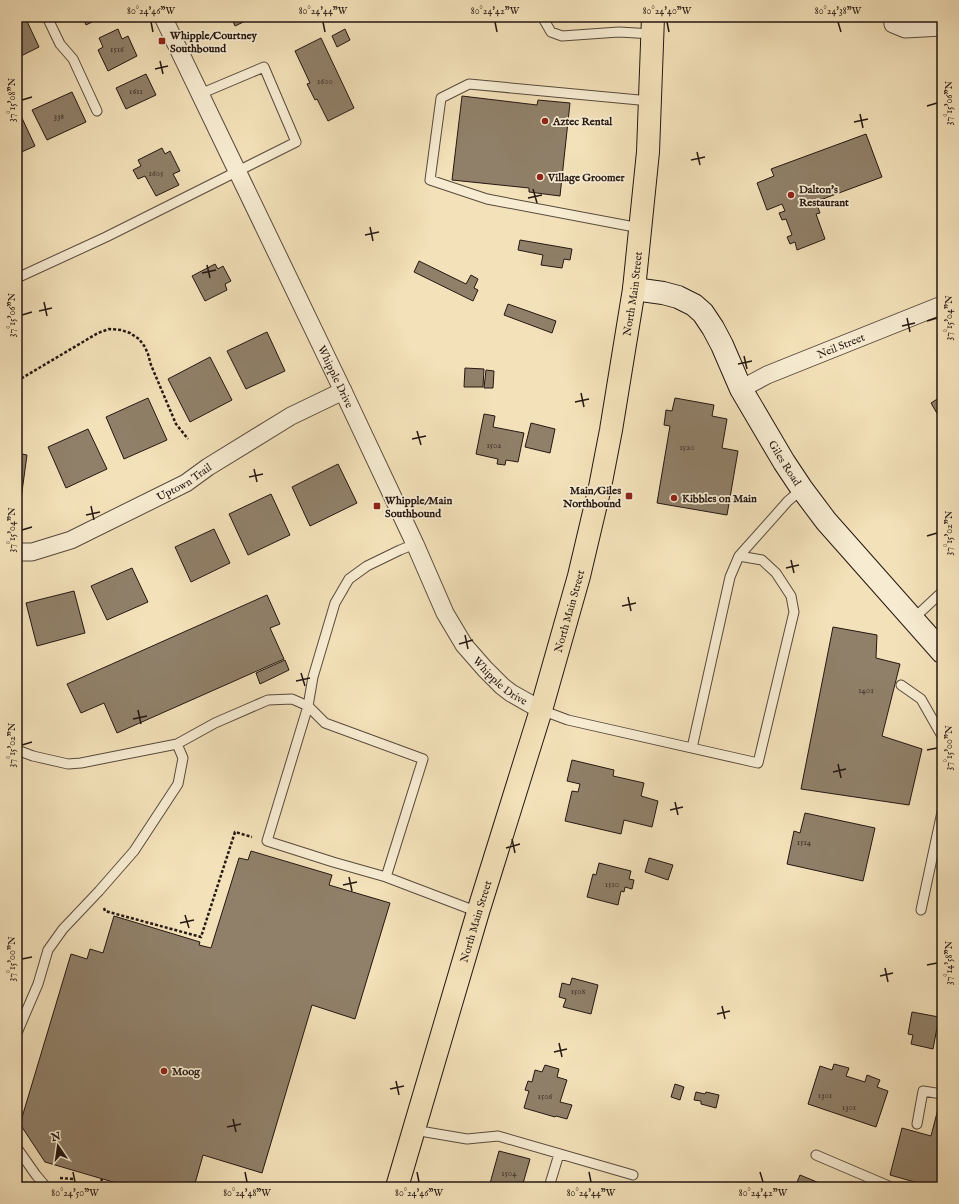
<svg xmlns="http://www.w3.org/2000/svg" width="959" height="1204" viewBox="0 0 959 1204" font-family="'IM FELL English',serif">
	<style>
		.building { fill: #908069; stroke: #251712 }
		.lines { fill: none; stroke-linecap: round; stroke-linejoin: round }
		.lane-casing { stroke: #584a3c; stroke-width: 11 }
		.street-casing { stroke: #584a3c; stroke-width: 19 }
		.secondary-casing { stroke: #251712; stroke-width: 24 }
		.primary-casing { stroke: #251712; stroke-width: 24 }
		.path { stroke: #251712; stroke-width: 2.5; stroke-dasharray: 3 2; stroke-linecap: butt }
		.lane { stroke: #f7ecd2; stroke-width: 9 }
		.street { stroke: #f7ecd2; stroke-width: 17 }
		.secondary { stroke: #f7ecd2; stroke-width: 22 }
		.primary { stroke: #f3e1b9; stroke-width: 22 }
		.ticks { fill: none; stroke: #251712; stroke-width: 1.5 }
		.poi-dot { fill: #8f2418; stroke: #f7ecd2; stroke-width: 1.5 }
		.labels { text-anchor: middle; stroke-width: 3.5; stroke-linejoin: round; paint-order: stroke }
		.number-label { font-size: 9px; fill: #403128 }
		.poi-label { font-size: 11px; font-weight: bold; fill: #251712; stroke: #f7ecd2; text-anchor: start }
		.street-label { font-size: 11px; fill: #251712; stroke: #f7ecd2 }
		.neatline { fill: none; stroke: #251712; stroke-width: 1.5 }
		.ticks-label { font-size: 10px; text-anchor: middle; fill: #251712 }
	</style>
	<rect width="100%" height="100%" fill="#f3e1b9"/>
	<filter id="stains"><feTurbulence type="fractalNoise" baseFrequency=".005" numOctaves="4"/><feColorMatrix values="0 0 0 0 .2 0 0 0 0 .09 0 0 0 0 .02 0 0 0 .5 -.17"/></filter>
	<radialGradient id="worn" r=".72"><stop offset=".6" stop-color="#630" stop-opacity="0"/><stop offset="1" stop-color="#630" stop-opacity=".3"/></radialGradient>
	<!-- building -->
	<path class="building" d="M17 17H25L39 47 17 58Z
		M83 17H102L86 25Z
		M231 17H254L235 26Z
		M118 29 122 39 128 36 137 56 108 71 98 50 103 47 99 38Z
		M345 29 350 40 337 47 332 36Z
		M321 38 354 108 328 121 317 99 315 100 307 84 310 83 295 51Z
		M146 74 156 95 126 109 116 88Z
		M72 92 86 122 47 140 32 110Z
		M462 96 537 105 538 100 570 103 560 196 529 192V188L452 180Z
		M21 116 35 146 17 154V118Z
		M866 134 882 177 812 203 814 206 817 205 820 213 816 214 825 239 797 250 795 242 790 244 787 237 792 235 786 219 782 220 779 213 785 211 782 204 767 210 757 183 774 176 771 169Z
		M162 148 165 154 170 151 180 171 173 174 179 185 156 196 145 176 138 179 133 170 141 166 138 160Z
		M520 240 572 249 570 260 564 259 562 268 541 265 543 255 518 250Z
		M419 261 466 284 471 275 478 279 474 288 478 290 473 301 414 272Z
		M215 264 218 269 223 266 231 281 225 284 227 290 205 301 192 276Z
		M508 304 556 321 552 333 504 315Z
		M267 332 285 371 246 389 227 351Z
		M210 357 232 400 190 422 168 379Z
		M465 368 484 369 483 387H464Z
		M486 370 494 371 493 388H484Z
		M942 396V422L931 403Z
		M148 398 167 440 124 459 106 417Z
		M675 398 714 405 712 416 727 419 722 448 738 451 727 515 657 503 670 426 664 425 666 410 672 411Z
		M484 414 495 416 493 427 524 433 518 462 506 460 505 465 497 464 498 459 476 454Z
		M531 423 555 429 550 453 525 447Z
		M88 429 107 469 66 488 48 447Z
		M17 453 27 455 21 499 17 498Z
		M338 464 357 503 310 526 292 487Z
		M271 494 290 535 248 555 229 514Z
		M214 529 230 563 191 582 175 547Z
		M132 568 148 602 107 620 91 586Z
		M74 591 85 633 37 646 26 603Z
		M267 595 280 624 270 628 284 659 117 733 104 703 81 713 67 684Z
		M833 627 877 635 876 658 900 664 882 736 922 749 909 805 801 789Z
		M285 660 289 670 260 684 256 673Z
		M572 760 614 770 613 776 644 783 641 796 658 801 652 827 624 820 621 834 565 821 572 791 578 792 580 784 567 781Z
		M805 813 875 828 863 881 787 864 794 831 800 833Z
		M251 851 332 875 329 885 390 903 355 1019 312 1005 262 1173 203 1155 194 1187H130L45 1162 20 1124 71 954 87 959 90 949 103 953 114 916 200 942 199 945 211 948 239 858 248 860Z
		M649 858 673 865 668 880 645 872Z
		M599 863 631 871 629 879 634 880 632 889 625 887 624 892 621 891 618 905 587 897 593 874 596 875Z
		M572 978 598 985 591 1014 563 1007 566 999 559 997 562 983 570 985Z
		M912 1012 939 1017 933 1049 911 1044 913 1035 908 1034Z
		M834 1064 849 1068 846 1076 865 1082 867 1075 880 1080 877 1087 888 1091 876 1127 808 1104 820 1066 832 1070Z
		M545 1065 559 1069 557 1077 567 1080 560 1102 572 1105 567 1119 556 1116 555 1117 524 1108 529 1091 525 1090 528 1081 532 1082 535 1070 542 1072Z
		M675 1084 684 1087 680 1100 671 1097Z
		M696 1092 705 1094 706 1092 719 1095 716 1108 701 1104V1101L694 1100Z
		M938 1109 942 1110V1187H919L917 1186 918 1183 890 1175 902 1128 931 1136Z
		M499 1151 530 1159 522 1187H489Z
		M800 1175 829 1187H795Z"/>
	<g class="lines">
		<!-- lane casing -->
		<g class="lane-casing">
			<path id="lane" d="M47 17 60 44 73 59 97 111
				M543 17 544 20 551 32 562 36 619 32 653 34
				M640 228 487 199 430 180 441 98 469 84 650 101
				M17 278 106 237 296 142 264 67 200 94
				M415 544 400 550 367 566 349 579 335 603 313 677 308 706 267 841 333 862 386 877 478 912
				M913 619 942 592
				M901 685 921 699 942 736
				M541 710 568 720 758 763 794 612 791 596 776 573 762 560 739 556
				M692 748 730 577 739 556 788 501 802 489
				M17 750 33 756 68 764 81 763 177 744 215 723 268 700 292 699 308 706 325 723 423 759 386 877
				M921 910 942 812
				M17 1033 38 984 48 950 63 929 99 891 134 851 178 784 183 758 177 744
				M917 1124 923 1091 942 1094
				M414 1130 467 1139 498 1136 633 1175
				M17 1148 36 1175 46 1187
				M816 1155 891 1187
				M549 1187 559 1154"/>
		</g>
		<!-- street casing -->
		<g class="street-casing">
			<g id="street">
				<path id="s1" d="M163 17 343 391 415 544 445 613 464 645 485 669 502 686 511 693 541 710"/>
				<path d="M892 17 893 24 905 29 942 27"/>
				<path id="s2" d="M741 389 767 375 942 305"/>
				<path id="s3" d="M17 552H32L71 540 186 483 208 467 291 416 343 391"/>
			</g>
		</g>
		<!-- secondary casing -->
		<g class="secondary-casing">
			<g id="secondary">
				<path id="s4" d="M634 289 663 293 678 297 694 305 703 313 713 328 722 345 741 389 784 462 802 489 826 521 942 652"/>
			</g>
		</g>
		<!-- primary casing -->
		<g class="primary-casing">
			<g id="primary">
				<path id="s5" d="M397 1187 478 912 541 710 579 576 600 487 611 430 634 289 648 152 653 17"/>
			</g>
		</g>
		<!-- path -->
		<path class="path" d="M17 381 98 333 109 329 121 330 130 333 139 339 145 347 148 354 151 365 176 424 188 439
			M104 908 105 911 201 937 235 832 252 837
			M60 1178 73 1179
			M100 1186 102 1179"/>
		<!-- lane -->
		<use href="#lane" class="lane"/>
		<!-- street -->
		<use href="#street" class="street"/>
		<!-- secondary -->
		<use href="#secondary" class="secondary"/>
		<!-- primary -->
		<use href="#primary" class="primary"/>
	</g>
	<!-- ticks -->
	<path class="ticks" d="M151 22 153 32M323 22 325 32M495 22 497 32M667 22 669 32M838 22 841 32M160 61 163 74M155 69 168 66M22 100 32 97M927 106 937 103M860 114 863 128M854 122 868 119M697 152 700 165M691 160 705 157M533 189 537 203M528 198 542 195M370 227 373 241M365 235 379 232M207 265 210 278M202 273 216 270M44 302 47 316M39 311 52 308M22 315 32 312M907 318 910 332M927 321 937 318M902 326 915 323M744 356 747 369M738 364 752 361M581 393 584 407M575 402 589 399M417 431 421 445M412 439 426 436M254 469 257 482M249 477 263 474M91 506 94 520M86 515 100 512M22 530 32 527M927 536 937 533M791 560 794 573M786 568 799 565M628 597 631 611M622 606 636 603M465 635 468 649M459 644 473 640M301 673 305 686M296 681 310 678M138 710 141 724M133 719 147 716M22 745 32 742M927 750 937 748M838 764 841 778M833 772 846 769M675 802 678 815M670 810 683 807M512 839 515 853M506 848 520 844M349 877 352 891M343 885 357 882M185 915 189 928M180 923 194 920M22 959 32 957M927 965 937 963M885 968 888 982M880 976 893 973M722 1006 725 1019M717 1014 730 1011M559 1043 562 1057M554 1052 567 1049M396 1081 399 1095M390 1089 404 1086M233 1119 236 1132M227 1127 241 1124M73 1172 75 1182M245 1172 247 1182M417 1172 419 1182M589 1172 591 1182M760 1172 763 1182"/>
	<!-- markers -->
	<g class="poi-dot">
		<rect x="158" y="37" width="8" height="8" rx="2"/>
		<circle cx="545" cy="121" r="4"/>
		<circle cx="540" cy="177" r="4"/>
		<circle cx="791" cy="195" r="4"/>
		<rect x="625" y="492" width="8" height="8" rx="2"/>
		<circle cx="674" cy="498" r="4"/>
		<rect x="373" y="502" width="8" height="8" rx="2"/>
		<circle cx="164" cy="1071" r="4"/>
	</g>
	<g class="labels">
		<!-- number labels -->
		<g class="number-label">
			<text x="117" y="52">1516</text>
			<text x="325" y="84">1600</text>
			<text x="136" y="94">1611</text>
			<text x="59" y="119">338</text>
			<text x="156" y="176">1605</text>
			<text x="494" y="448">1502</text>
			<text x="687" y="450">1520</text>
			<text x="866" y="693">1401</text>
			<text x="804" y="845">1514</text>
			<text x="612" y="887">1510</text>
			<text x="578" y="994">1508</text>
			<text x="825" y="1098">1301</text>
			<text x="545" y="1099">1506</text>
			<text x="849" y="1110">1301</text>
			<text x="509" y="1176">1504</text>
		</g>
		<!-- poi labels -->
		<g class="poi-label">
			<text x="170" y="39">Whipple/Courtney<tspan x="170" dy="13">Southbound</tspan></text>
			<text x="553" y="125">Aztec Rental</text>
			<text x="548" y="181">Village Groomer</text>
			<text x="799" y="193">Dalton's<tspan x="799" dy="13">Restaurant</tspan></text>
			<text x="621" y="494" text-anchor="end">Main/Giles<tspan x="621" dy="13">Northbound</tspan></text>
			<text x="682" y="502">Kibbles on Main</text>
			<text x="385" y="504">Whipple/Main<tspan x="385" dy="13">Southbound</tspan></text>
			<text x="172" y="1075">Moog</text>
		</g>
		<!-- street labels -->
		<g class="street-label">
			<text dy="4" stroke="none"><textPath href="#s5" startOffset="925">North Main Street</textPath></text>
			<text dy="4" stroke="none"><textPath href="#s2" startOffset="109">Neil Street</textPath></text>
			<text dy="4" stroke="none"><textPath href="#s1" startOffset="399">Whipple Drive</textPath></text>
			<text dy="4" stroke="none"><textPath href="#s4" startOffset="246">Giles Road</textPath></text>
			<text dy="4" stroke="none"><textPath href="#s3" startOffset="183">Uptown Trail</textPath></text>
			<text dy="4" stroke="none"><textPath href="#s5" startOffset="601">North Main Street</textPath></text>
			<text dy="4" stroke="none"><textPath href="#s1" startOffset="748">Whipple Drive</textPath></text>
			<text dy="4" stroke="none"><textPath href="#s5" startOffset="277">North Main Street</textPath></text>
		</g>
	</g>
	<!-- margin -->
	<rect width="959" height="1204" fill="none" stroke="#f3e1b9" stroke-width="44"/>
	<!-- north arrow -->
	<g transform="translate(58 1146) rotate(347)" stroke="#f7ecd2" stroke-width="3" paint-order="stroke">
	<path d="M0-3L7 15L0 10L-7 15Z" fill="#251712"/>
	<text y="-6" font-size="11" font-weight="bold" text-anchor="middle" fill="#251712">N</text>
	</g>
	<rect x="22" y="22" width="915" height="1160" class="neatline"/>
	<g class="ticks-label">
		<text x="151" y="14">80°24'46"W</text>
		<text x="323" y="14">80°24'44"W</text>
		<text x="495" y="14">80°24'42"W</text>
		<text x="667" y="14">80°24'40"W</text>
		<text x="838" y="14">80°24'38"W</text>
		<text transform="translate(11 100) rotate(-90)" y="4">37°15'08"N</text>
		<text transform="translate(948 103) rotate(-90)" y="4">37°15'06"N</text>
		<text transform="translate(11 315) rotate(-90)" y="4">37°15'06"N</text>
		<text transform="translate(948 318) rotate(-90)" y="4">37°15'04"N</text>
		<text transform="translate(11 530) rotate(-90)" y="4">37°15'04"N</text>
		<text transform="translate(948 533) rotate(-90)" y="4">37°15'02"N</text>
		<text transform="translate(11 745) rotate(-90)" y="4">37°15'02"N</text>
		<text transform="translate(948 748) rotate(-90)" y="4">37°15'00"N</text>
		<text transform="translate(11 959) rotate(-90)" y="4">37°15'00"N</text>
		<text transform="translate(948 963) rotate(-90)" y="4">37°14'58"N</text>
		<text x="75" y="1196">80°24'50"W</text>
		<text x="247" y="1196">80°24'48"W</text>
		<text x="419" y="1196">80°24'46"W</text>
		<text x="591" y="1196">80°24'44"W</text>
		<text x="763" y="1196">80°24'42"W</text>
	</g>
	<rect width="100%" height="100%" filter="url(#stains)"/>
	<rect width="100%" height="100%" fill="url(#worn)"/>
</svg>
